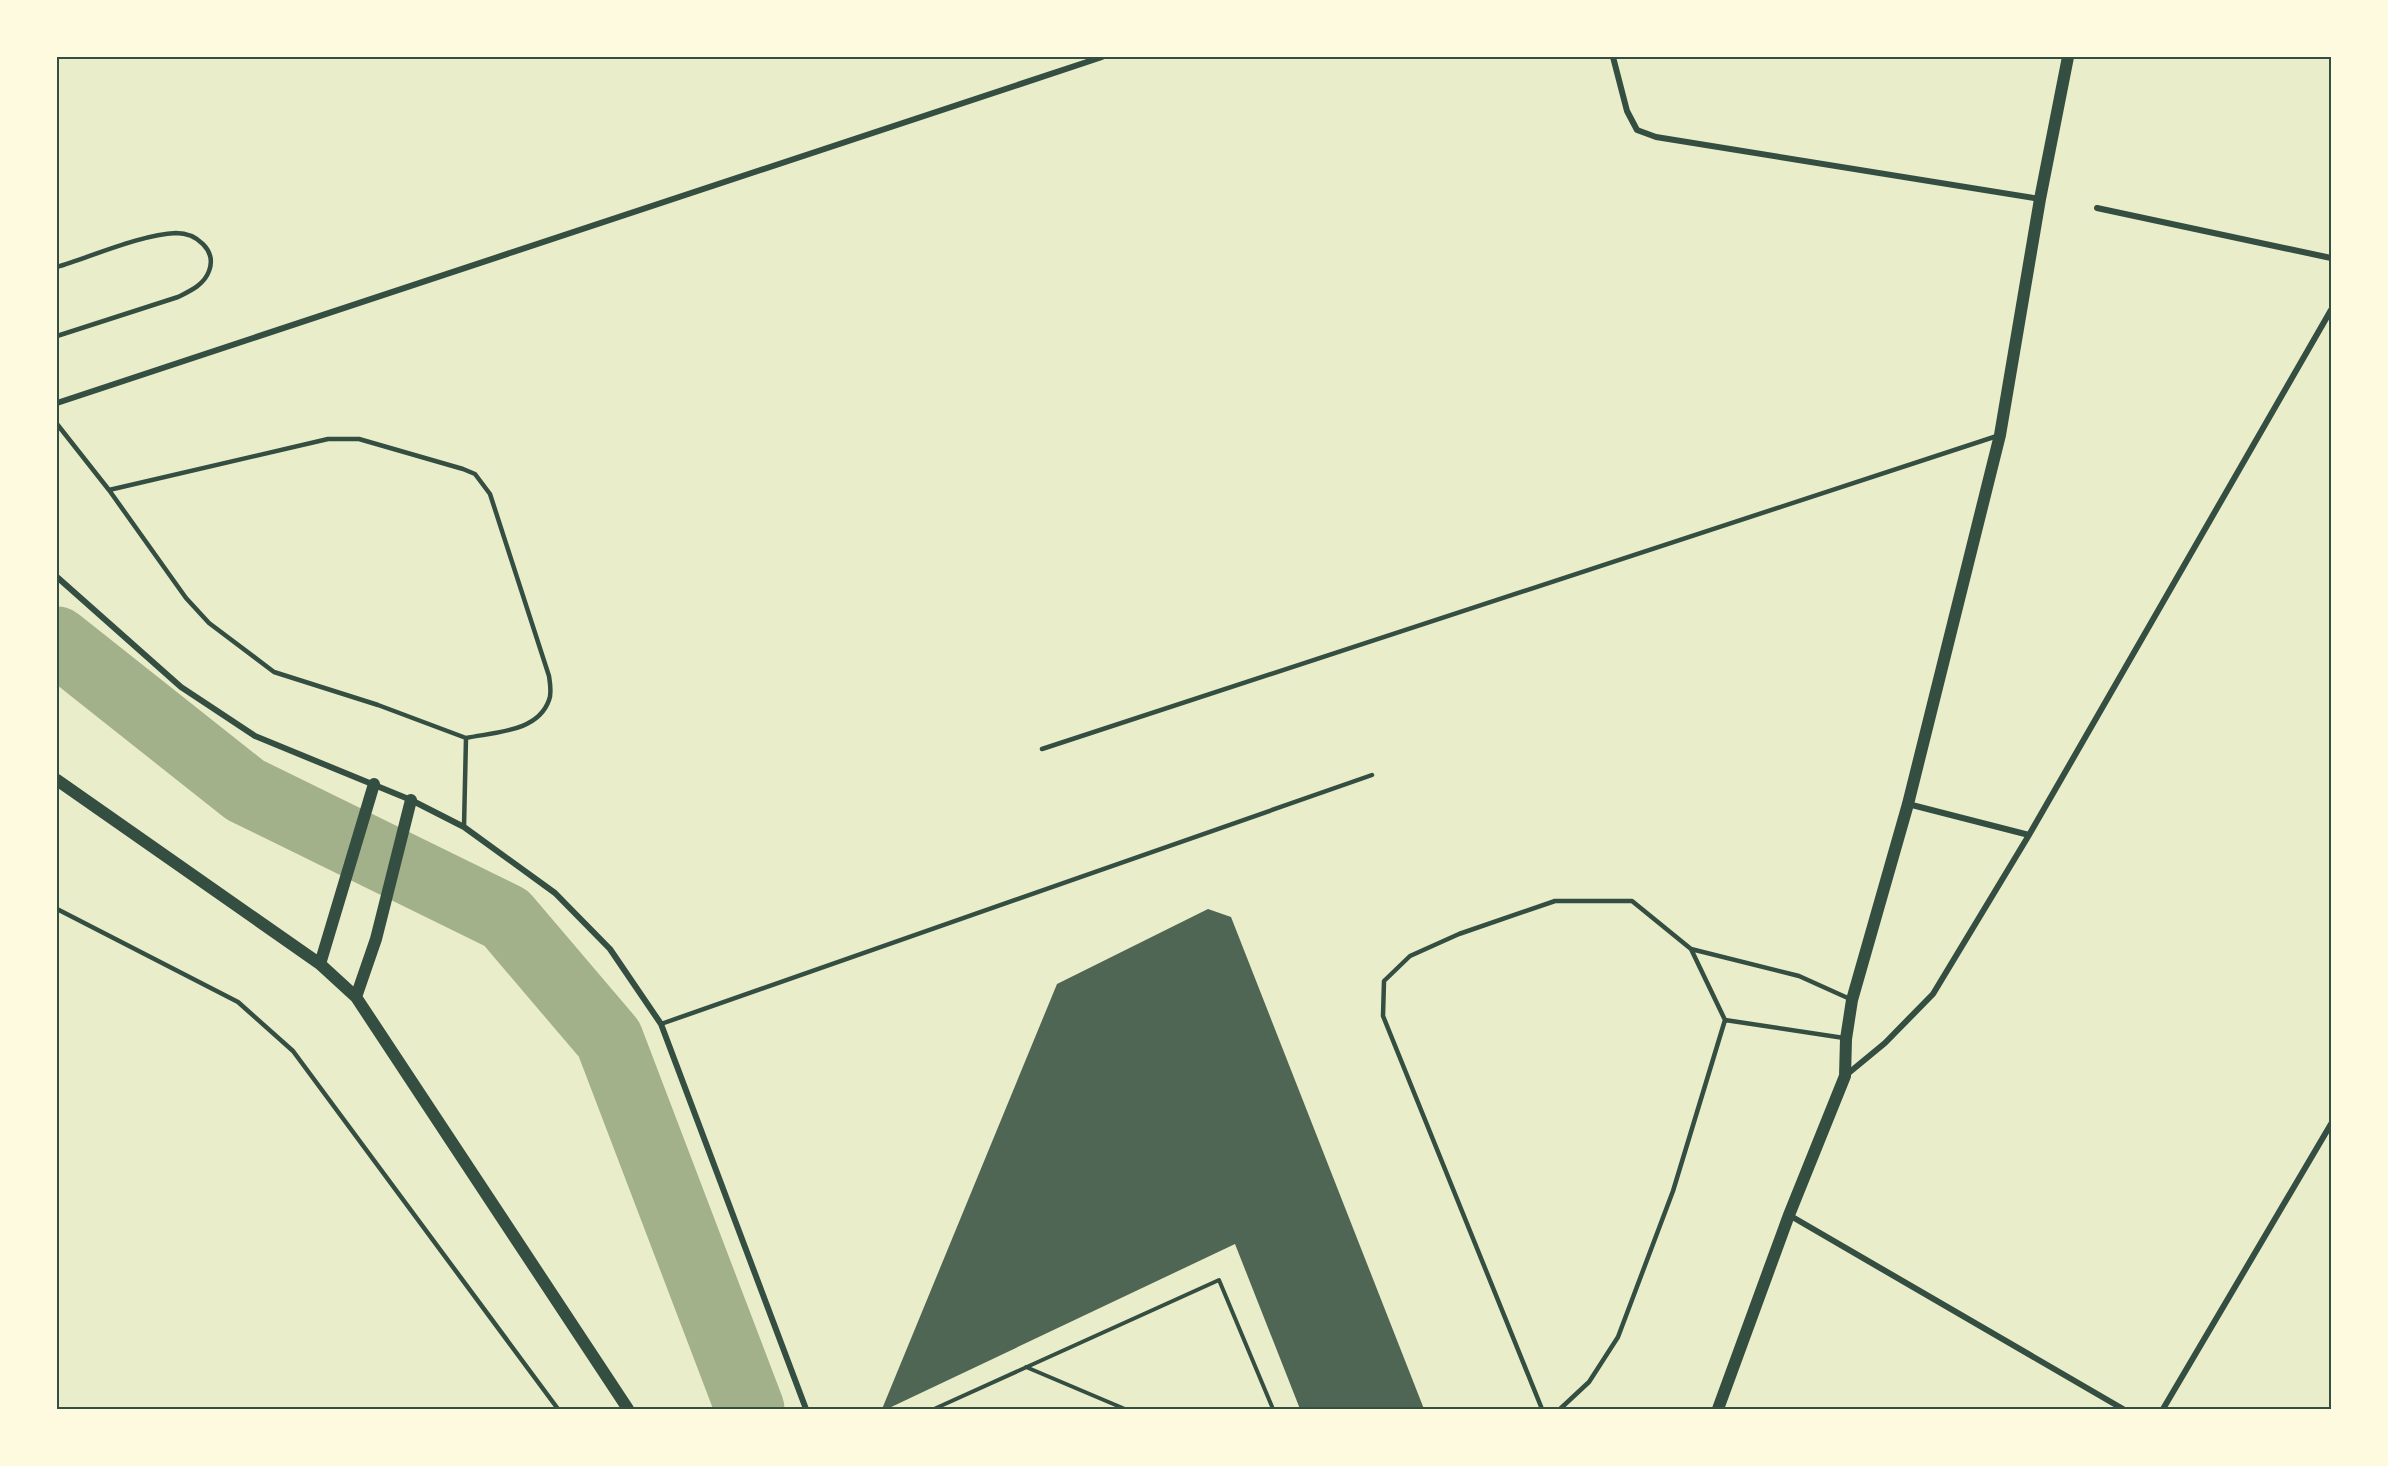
<svg xmlns="http://www.w3.org/2000/svg" width="2388" height="1466" viewBox="0 0 2388 1466" font-family="Raleway,sans-serif">
	<style>
		.lines { fill: none; stroke-linecap: round; stroke-linejoin: round }
		.river { stroke: #a3b18a; stroke-width: 69 }
		.building { fill: #4f6655 }
		.path { stroke: #344e41; stroke-width: 4 }
		.service { stroke: #344e41; stroke-width: 4.5 }
		.minor { stroke: #344e41; stroke-width: 6 }
		.secondary { stroke: #344e41; stroke-width: 12 }
		.neatline { fill: none; stroke: #344e41; stroke-width: 2 }
	</style>
	<rect width="100%" height="100%" fill="#e9edc9"/>
	<g class="lines">
		<!-- river -->
		<path class="river" d="M57 641 245 790 506 918 609 1039 750 1409"/>
	</g>
	<!-- building -->
	<path class="building" d="M1208 909 1231 917 1424 1409H1300L1235 1244 887 1409H882L1057 984Z"/>
	<g class="lines">
		<!-- path -->
		<path class="path" d="M1026 1367 1125 1409
			M934 1409 1219 1280 1273 1409"/>
		<!-- service -->
		<path class="service" d="M57 267C90 257 143 234 176 233 196 233 217 250 209 271 204 285 190 291 178 297L57 336
			M57 424 109 490 328 439H359L463 469 475 474 490 494 549 676C550 683 552 693 549 700 538 732 495 732 466 738L464 827
			M109 490 186 598 209 623 274 672 378 705 466 738
			M1042 749 1997 436
			M57 909 238 1002 293 1051 558 1409
			M1691 949 1799 976 1850 999
			M1725 1020 1844 1038
			M661 1024 1372 775
			M1542 1409 1383 1016 1384 981 1410 956 1459 934 1555 901H1632L1691 949 1725 1020 1673 1191 1618 1337 1589 1382 1560 1409"/>
		<!-- minor -->
		<path class="minor" d="M1613 57 1627 111 1637 130 1656 137 2040 199
			M2097 208 2331 258
			M57 403 1102 57
			M57 577 181 687 255 736 411 800 464 827 555 893 610 949 661 1024 806 1409
			M1908 804 2029 835
			M1845 1076 1885 1043 1933 994 2029 835 2331 310
			M1789 1215 2123 1409
			M2163 1409 2331 1124"/>
		<!-- secondary -->
		<path class="secondary" d="M57 780 320 964 356 997 628 1409
			M320 964 374 784
			M356 997 376 939 411 800
			M1718 1409 1789 1215 1845 1076 1846 1039 1852 1000 1908 804 2000 435 2040 199 2068 57"/>
	</g>
	<!-- border -->
	<rect width="2388" height="1466" fill="none" stroke="#fefae0" stroke-width="117"/>
	<rect x="58" y="58" width="2272" height="1350" class="neatline"/>
</svg>
